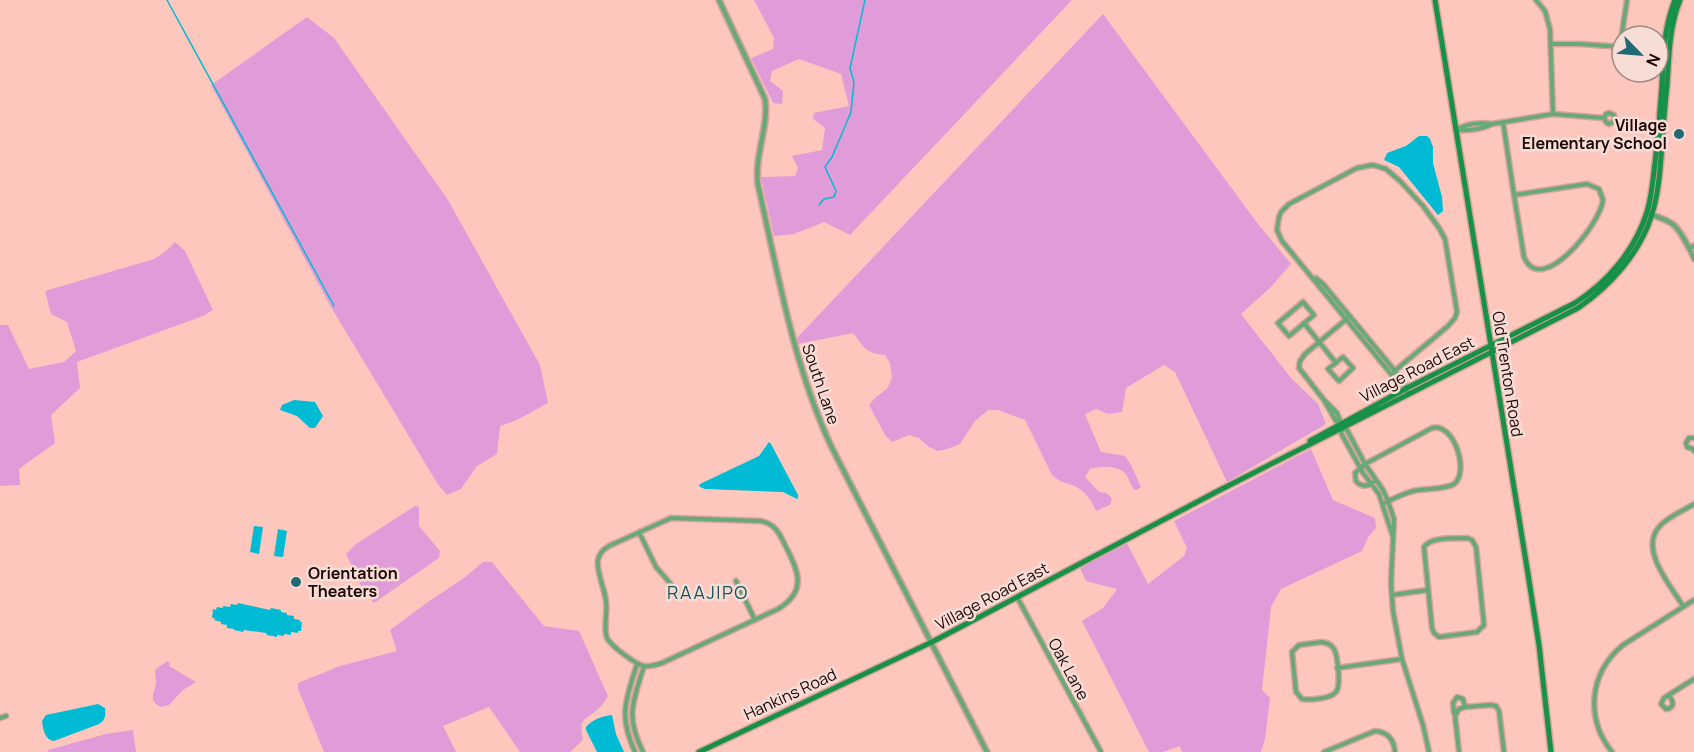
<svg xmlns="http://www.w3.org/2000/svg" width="1694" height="752" viewBox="0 0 1694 752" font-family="Manrope,sans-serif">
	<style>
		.green { fill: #e09cd8 }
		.water { fill: #00bbd3 }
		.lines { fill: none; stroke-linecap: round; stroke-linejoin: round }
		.stream { stroke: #00bbd3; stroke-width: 1.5 }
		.minor-casing { stroke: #d5a49c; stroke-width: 7 }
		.tertiary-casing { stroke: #d5a49c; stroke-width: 8 }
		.secondary-casing { stroke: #d5a49c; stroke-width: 8 }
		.minor { stroke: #69a978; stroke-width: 4 }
		.tertiary { stroke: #69a978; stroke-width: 4.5 }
		.secondary { stroke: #189148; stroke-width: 5 }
		.poi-dot { fill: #216975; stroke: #f8dcd6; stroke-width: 2 }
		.labels { text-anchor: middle; stroke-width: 5; stroke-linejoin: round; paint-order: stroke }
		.poi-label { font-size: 16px; font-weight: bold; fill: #1d0705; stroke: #f8dcd6; text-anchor: end }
		.street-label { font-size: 16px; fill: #1d0705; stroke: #f8dcd6 }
		.neighbourhood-label { font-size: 18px; letter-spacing: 1.5px; fill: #19535c; stroke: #f8dcd6 }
	</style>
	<rect width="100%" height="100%" fill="#fdc7bd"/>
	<!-- green -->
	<path class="green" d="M754 0H1072L850 235 824 222 794 234 774 236 761 177 795 176 798 168 792 156 822 150 825 128 813 119 814 113 849 106 841 74 799 59 772 71 770 81 783 91 782 104 773 103 751 58 773 49 774 38Z
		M1103 14 1258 224 1291 264 1270 288 1241 314 1291 378 1318 404 1326 424 1227 482 1175 372 1164 365 1126 388 1122 412 1108 414 1096 409 1085 414 1101 452 1125 456 1131 465 1141 487 1137 490H1134C1131 485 1128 476 1124 472 1114 465 1100 466 1090 469L1085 477 1099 492 1106 493 1112 498 1110 505 1096 511C1092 502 1088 494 1078 488 1068 482 1061 484 1052 475L1025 420 998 410H988L975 421 960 444 947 449 938 451 929 447 919 438 909 435 892 442 885 435 869 405 876 397 887 389 892 378 890 363 885 355C866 354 864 347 853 333L798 344 796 339Z
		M307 17 334 38 448 200 540 365 548 403 517 420 500 426 497 454 477 466 461 489 447 495 437 483 331 307 211 85Z
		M175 242 185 251 213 310 203 316 77 362 80 388 51 415 55 443 19 469 20 485 0 486V325H8L29 369 64 362 76 351 67 322 51 314 45 291 154 259 166 251Z
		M1311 449 1333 500 1375 518 1376 528 1369 536 1362 551 1281 589 1271 607 1262 690 1270 698 1265 739 1261 752H1182L1180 746 1163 752H1149L1082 621 1103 608 1117 589 1086 581 1080 568 1127 543 1148 584 1184 556 1187 548 1174 521Z
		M415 506 419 507V526L440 551 439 558 374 603 364 592 346 554 356 544Z
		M483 562H492L544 626 579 631 608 696C606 699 603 705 599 708 585 722 578 716 583 740L570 752H520L489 707 443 726 456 752H324L298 689V683L340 666 397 651 390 630 428 602 464 578Z
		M167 661 170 663 169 666 196 682 183 690 169 705 161 707C146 699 156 693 156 681 156 679 155 672 155 671 157 667 164 664 167 661Z
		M133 730 136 752H48V750L106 734Z"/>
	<!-- water -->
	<path class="water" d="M1419 136H1427L1430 139 1433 147V163L1442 197 1443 211 1438 215 1399 167 1384 160 1387 153 1406 146Z
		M294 400 315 402 323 416 315 428H310L297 416 280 410 282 405Z
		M769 442 771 444 798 495V498L797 499 783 492 705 489 700 487 699 485 702 483 759 456Z
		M254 526 263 527 259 554 250 552Z
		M278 529 287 531 283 557 274 556Z
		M238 603 270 610 271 608 281 610V612L287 613V615L294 616V619L300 620V622H302L301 631H298V633L291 632V635L284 634V636L277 635V637L267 635 266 633 244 630 243 632 234 630V629L227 628V625L221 624V622L214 620 215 618H212L213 609 216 610 217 607 223 608V606L230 607 231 604 237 605Z
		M98 704 105 708C106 716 105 720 99 724L54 741C45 740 43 730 42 721L46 715Z
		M612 715 616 734 624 752H597L586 730V727C593 719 602 716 612 715Z"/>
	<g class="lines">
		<!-- stream -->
		<path class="stream" d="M167 0 334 306
			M819 205 824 199 834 197 836 191 825 167 832 157 851 112 854 82 850 68 865 0"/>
		<!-- minor casing -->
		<g class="minor-casing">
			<path id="minor" d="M1536 0 1545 11 1550 29 1553 114
				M1551 44H1580L1622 47
				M1620 46 1627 0
				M1658 48 1664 51
				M1503 122 1514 195
				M1456 130C1467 131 1483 129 1492 124L1553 114 1604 118 1606 122 1609 124 1613 122 1615 119 1614 115 1609 113 1606 114 1604 118
				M1456 130C1465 124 1481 122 1491 124
				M1587 184 1599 189 1603 200C1600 225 1541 298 1524 257L1514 195Z
				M1689 248 1694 259
				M1316 278 1324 285 1395 371 1407 388V395
				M1303 302 1314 315 1289 336 1278 323Z
				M1350 316 1305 354 1300 361 1299 368 1324 400 1337 413 1343 428 1347 430 1365 464 1383 490 1388 501 1394 519 1391 583 1393 611 1402 659 1423 725 1429 752
				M1304 323 1336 363
				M1343 357 1353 368 1339 381 1328 369Z
				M1391 374 1448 326 1455 318 1457 312 1445 239 1439 228 1423 206 1400 181 1386 169 1373 165 1357 168 1289 204 1281 212 1279 217 1277 230 1282 241 1391 374 1402 391
				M1324 400 1336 421 1340 424
				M1343 428 1341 433 1363 473 1379 494 1393 537
				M1694 438H1689L1686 443 1687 447 1693 449 1694 451
				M1375 481C1369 486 1362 488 1356 481L1355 473 1365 464 1432 428C1454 422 1470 472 1454 484 1445 490 1424 488 1413 491 1403 494 1392 499 1383 504
				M671 518 761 521C776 524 780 535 786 547 799 572 807 591 778 609L662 663C656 665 650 667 644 666 635 664 611 646 607 638 603 627 608 613 606 601 605 590 596 571 598 560 599 554 604 549 609 546Z
				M639 532 656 567 676 590 677 598
				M1467 538 1472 540 1476 547 1484 625 1477 632 1439 637 1434 633 1432 628 1424 547C1432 536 1454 539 1467 538Z
				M736 581 755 620
				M1392 595 1428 590
				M1017 597 1101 752
				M1683 606C1671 586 1639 550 1659 527 1667 517 1683 511 1694 504
				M1322 642C1327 643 1331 644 1334 649 1338 656 1341 687 1336 692 1330 699 1311 700 1302 699L1296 692 1292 652 1299 645Z
				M1337 668 1402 659
				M1669 695C1672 700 1675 704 1670 708L1666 709 1661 704 1664 698 1694 679
				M1454 713 1453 703 1457 697 1463 699 1465 707
				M0 718 6 716
				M635 752C618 715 626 700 637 664
				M643 752C625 716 633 702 644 666
				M1324 752 1375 731C1388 732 1394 740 1395 752
				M1459 752 1455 716 1459 709 1465 707 1491 705 1496 706 1499 711 1504 752
				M1612 752C1585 718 1589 673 1623 645L1694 600"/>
		</g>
		<!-- tertiary casing -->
		<g class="tertiary-casing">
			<path id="tertiary" d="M719 0 765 99C769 128 754 155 758 185 778 273 793 365 832 448L987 752
				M1649 214C1675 222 1677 225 1689 248L1694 246"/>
		</g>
		<!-- secondary casing -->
		<g class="secondary-casing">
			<path id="secondary" d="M1435 0 1528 574 1539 645 1551 752
				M1310 441 1407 388 1575 303C1608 282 1635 250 1647 212 1652 196 1653 179 1655 163 1658 137 1660 111 1662 85 1663 56 1664 27 1675 0
				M699 752 932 642 1216 492 1578 308C1610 286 1639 254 1651 217 1659 193 1660 169 1662 145 1663 125 1665 105 1667 85 1669 56 1669 27 1680 0"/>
		</g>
		<!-- minor -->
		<use href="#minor" class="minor"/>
		<!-- tertiary -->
		<use href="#tertiary" class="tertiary"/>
		<!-- secondary -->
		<use href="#secondary" class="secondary"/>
	</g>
	<!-- markers -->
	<g class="poi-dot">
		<circle cx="1679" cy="134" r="6"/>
		<circle cx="296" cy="582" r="6"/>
	</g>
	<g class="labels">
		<!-- poi labels -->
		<g class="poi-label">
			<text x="1667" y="131">Village<tspan x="1667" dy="18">Elementary School</tspan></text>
			<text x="308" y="579" text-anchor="start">Orientation<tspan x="308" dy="18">Theaters</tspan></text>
		</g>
		<!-- street labels -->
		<g class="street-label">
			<text transform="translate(1417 369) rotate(-27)" y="6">Village Road East</text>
			<text transform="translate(1508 374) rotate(81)" y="6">Old Trenton Road</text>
			<text transform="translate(821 384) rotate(71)" y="6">South Lane</text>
			<text transform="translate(992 596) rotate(-28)" y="6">Village Road East</text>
			<text transform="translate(1069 669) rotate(62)" y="6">Oak Lane</text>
			<text transform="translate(790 694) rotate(-25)" y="6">Hankins Road</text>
		</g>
		<!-- neighbourhood labels -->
		<g class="neighbourhood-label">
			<text x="708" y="599">RAAJIPO</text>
		</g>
	</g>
	<!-- north arrow -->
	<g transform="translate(1640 54) rotate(115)"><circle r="28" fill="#f8dcd6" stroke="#a08782" stroke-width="1.5"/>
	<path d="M0-4.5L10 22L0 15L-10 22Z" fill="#216975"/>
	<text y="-9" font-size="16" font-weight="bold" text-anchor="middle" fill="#1d0705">N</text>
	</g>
</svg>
